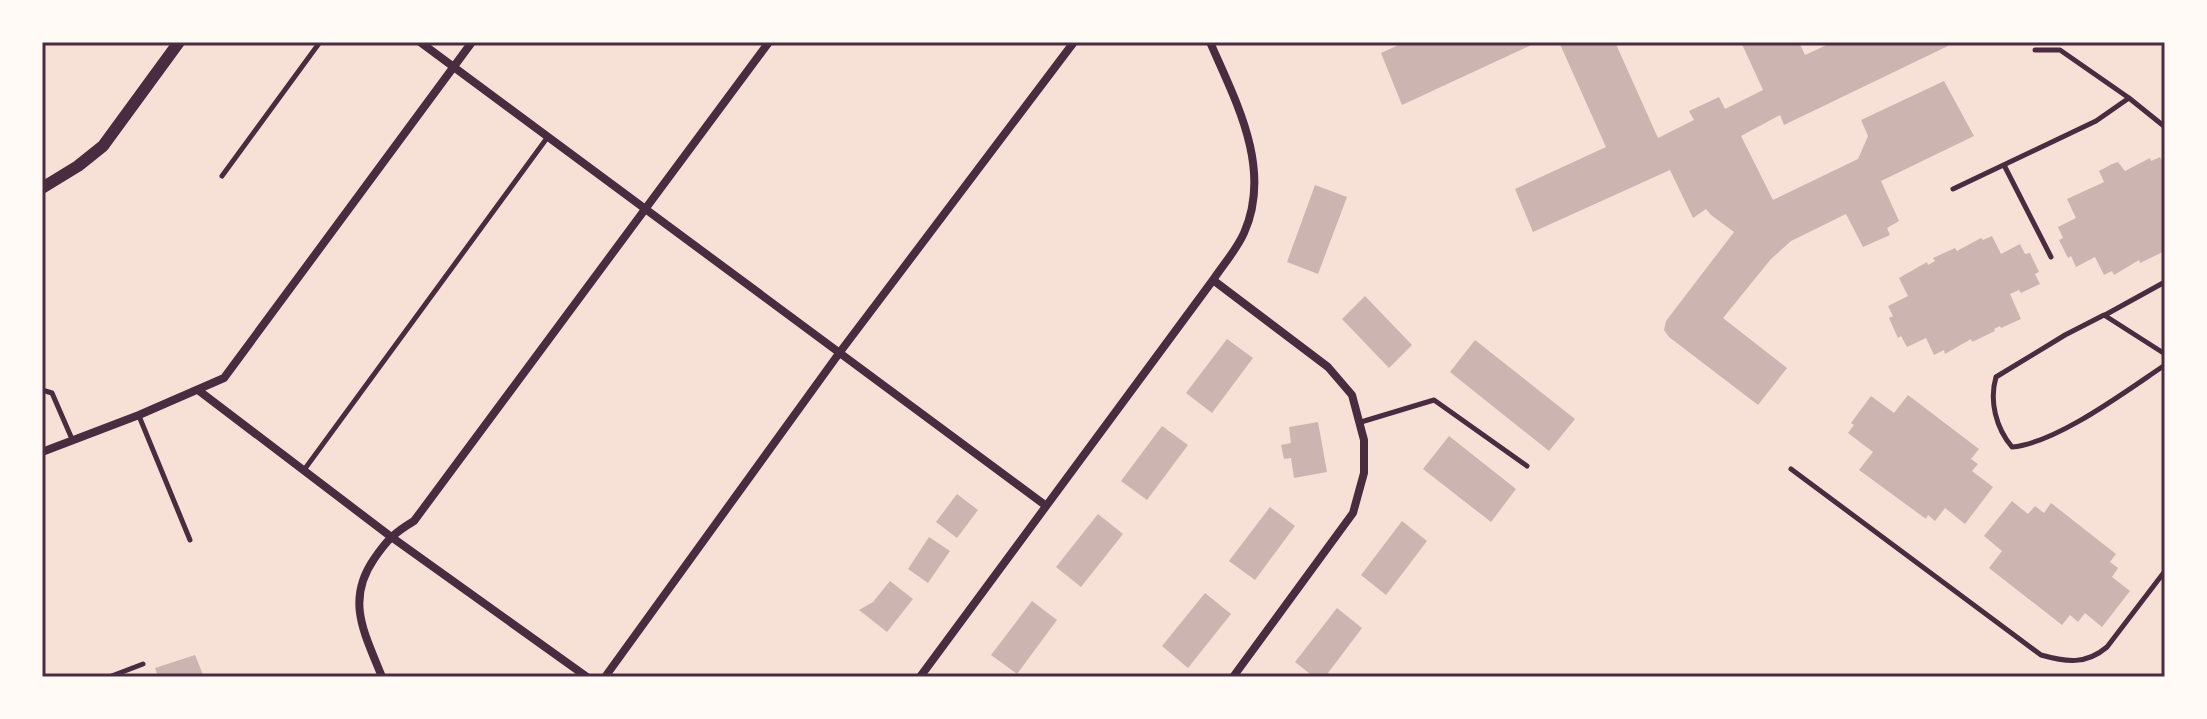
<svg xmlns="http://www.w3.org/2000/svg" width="2207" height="719" viewBox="0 0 2207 719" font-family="Figtree,sans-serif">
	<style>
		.building { fill: #ccb4b1 }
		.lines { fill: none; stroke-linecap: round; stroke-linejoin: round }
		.service { stroke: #4a2c40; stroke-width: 5 }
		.minor { stroke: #4a2c40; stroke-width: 8 }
		.tertiary { stroke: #4a2c40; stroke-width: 12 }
		.neatline { fill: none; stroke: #4a2c40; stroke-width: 3 }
	</style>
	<rect width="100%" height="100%" fill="#f7e1d7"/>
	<!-- building -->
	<path class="building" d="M1405 42H1538L1402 105 1381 53Z
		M1559 42H1615L1658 138 1694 120 1689 111 1719 97 1725 109 1763 90 1741 42H1799L1805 55 1833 42H1947L1948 46 1784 125 1780 115 1741 136 1773 200 1858 159 1868 136 1861 120 1944 81 1974 136 1881 181 1899 221 1887 228 1890 235 1863 247 1846 214 1791 241 1771 259 1723 318 1787 368 1758 405 1669 337 1664 330 1666 321 1734 232 1711 215 1706 209 1693 218 1670 170 1533 232 1515 189 1606 147Z
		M2160 157 2165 166V248L2162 250 2163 252 2140 263 2139 260 2114 275 2112 271 2104 275 2095 257 2076 267 2071 256 2068 258 2059 240 2063 238 2058 227 2076 218 2067 199 2104 182 2099 171 2112 164 2118 162 2125 171 2150 158 2151 161Z
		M1315 185 1347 197 1318 274 1287 262Z
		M1992 236 2001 254 2020 244 2025 254 2030 253 2039 272 2035 274 2040 284 2021 293 2019 290 2010 294 2021 319 2001 328 2000 326 1994 329 1995 331 1972 342 1971 339 1945 354 1944 350 1934 355 1926 338 1907 347 1901 336 1898 338 1889 318 1893 316 1888 306 1908 296 1899 278 1927 262 1928 265 1935 261 1933 258 1955 248 1957 251 1981 238 1983 240Z
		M1365 296 1412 345 1389 368 1342 319Z
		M1227 339 1253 358 1212 413 1186 393Z
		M1475 340 1575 419 1549 451 1450 372Z
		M1908 395 1979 449 1971 459 1978 464 1972 471 1993 487 1965 524 1945 508 1935 521 1928 515 1926 519 1859 470 1873 452 1848 433 1854 425 1851 423 1871 396 1894 413Z
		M1318 422 1327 472 1294 478 1291 458 1284 459 1281 445 1291 443 1289 427Z
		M1162 426 1188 445 1147 500 1121 481Z
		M1449 436 1516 489 1491 522 1423 469Z
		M957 494 978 510 957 538 936 522Z
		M2012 501 2028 514 2035 506 2044 513 2051 503 2116 554 2110 562 2118 568 2112 577 2130 591 2102 627 2085 613 2078 622 2070 615 2062 625 1989 568 2002 551 1984 536Z
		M1270 507 1295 526 1255 580 1229 561Z
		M1098 514 1123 534 1081 587 1056 567Z
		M1402 521 1427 541 1386 595 1361 575Z
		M929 537 950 551 928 583 908 569Z
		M890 581 913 599 887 632 859 610 873 602Z
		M1205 593 1231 614 1188 668 1162 646Z
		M1032 601 1057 620 1017 674 991 655Z
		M1337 608 1362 628 1325 677H1314L1295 662Z
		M195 655 204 677H158L155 668Z"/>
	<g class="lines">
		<!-- service -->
		<path class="service" d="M2035 50H2060L2129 98 2165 127
			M2004 165 2051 257
			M222 176 320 42
			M1953 189 2096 121 2129 98
			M2105 315 2163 283
			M2165 354 2104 315 2065 335 1996 377C1989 401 1996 428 2012 447 2057 443 2126 391 2165 365
			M42 390 52 393 72 439
			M139 416 190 540
			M1361 422 1434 400 1527 466
			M1791 469 2041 655C2066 662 2086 665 2107 647L2165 571
			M304 470 547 138
			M109 677 143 664"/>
		<!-- minor -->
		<path class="minor" d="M420 42 1045 505
			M1213 280 1328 367 1352 395 1364 440V473L1353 513 1233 677
			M198 390 390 536 587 677
			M42 452 139 415 224 378 472 42
			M382 677C365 634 345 601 374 559 387 540 394 533 414 521L769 42
			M605 677 840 352 1074 42
			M920 677 1213 280C1223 265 1237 249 1244 233 1273 168 1235 100 1210 42"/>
		<!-- tertiary -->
		<path class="tertiary" d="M42 188 78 166 103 146 179 42"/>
	</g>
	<!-- border -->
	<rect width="2207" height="719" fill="none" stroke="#fffaf5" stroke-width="88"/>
	<rect x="44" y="44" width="2119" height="631" class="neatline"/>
</svg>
